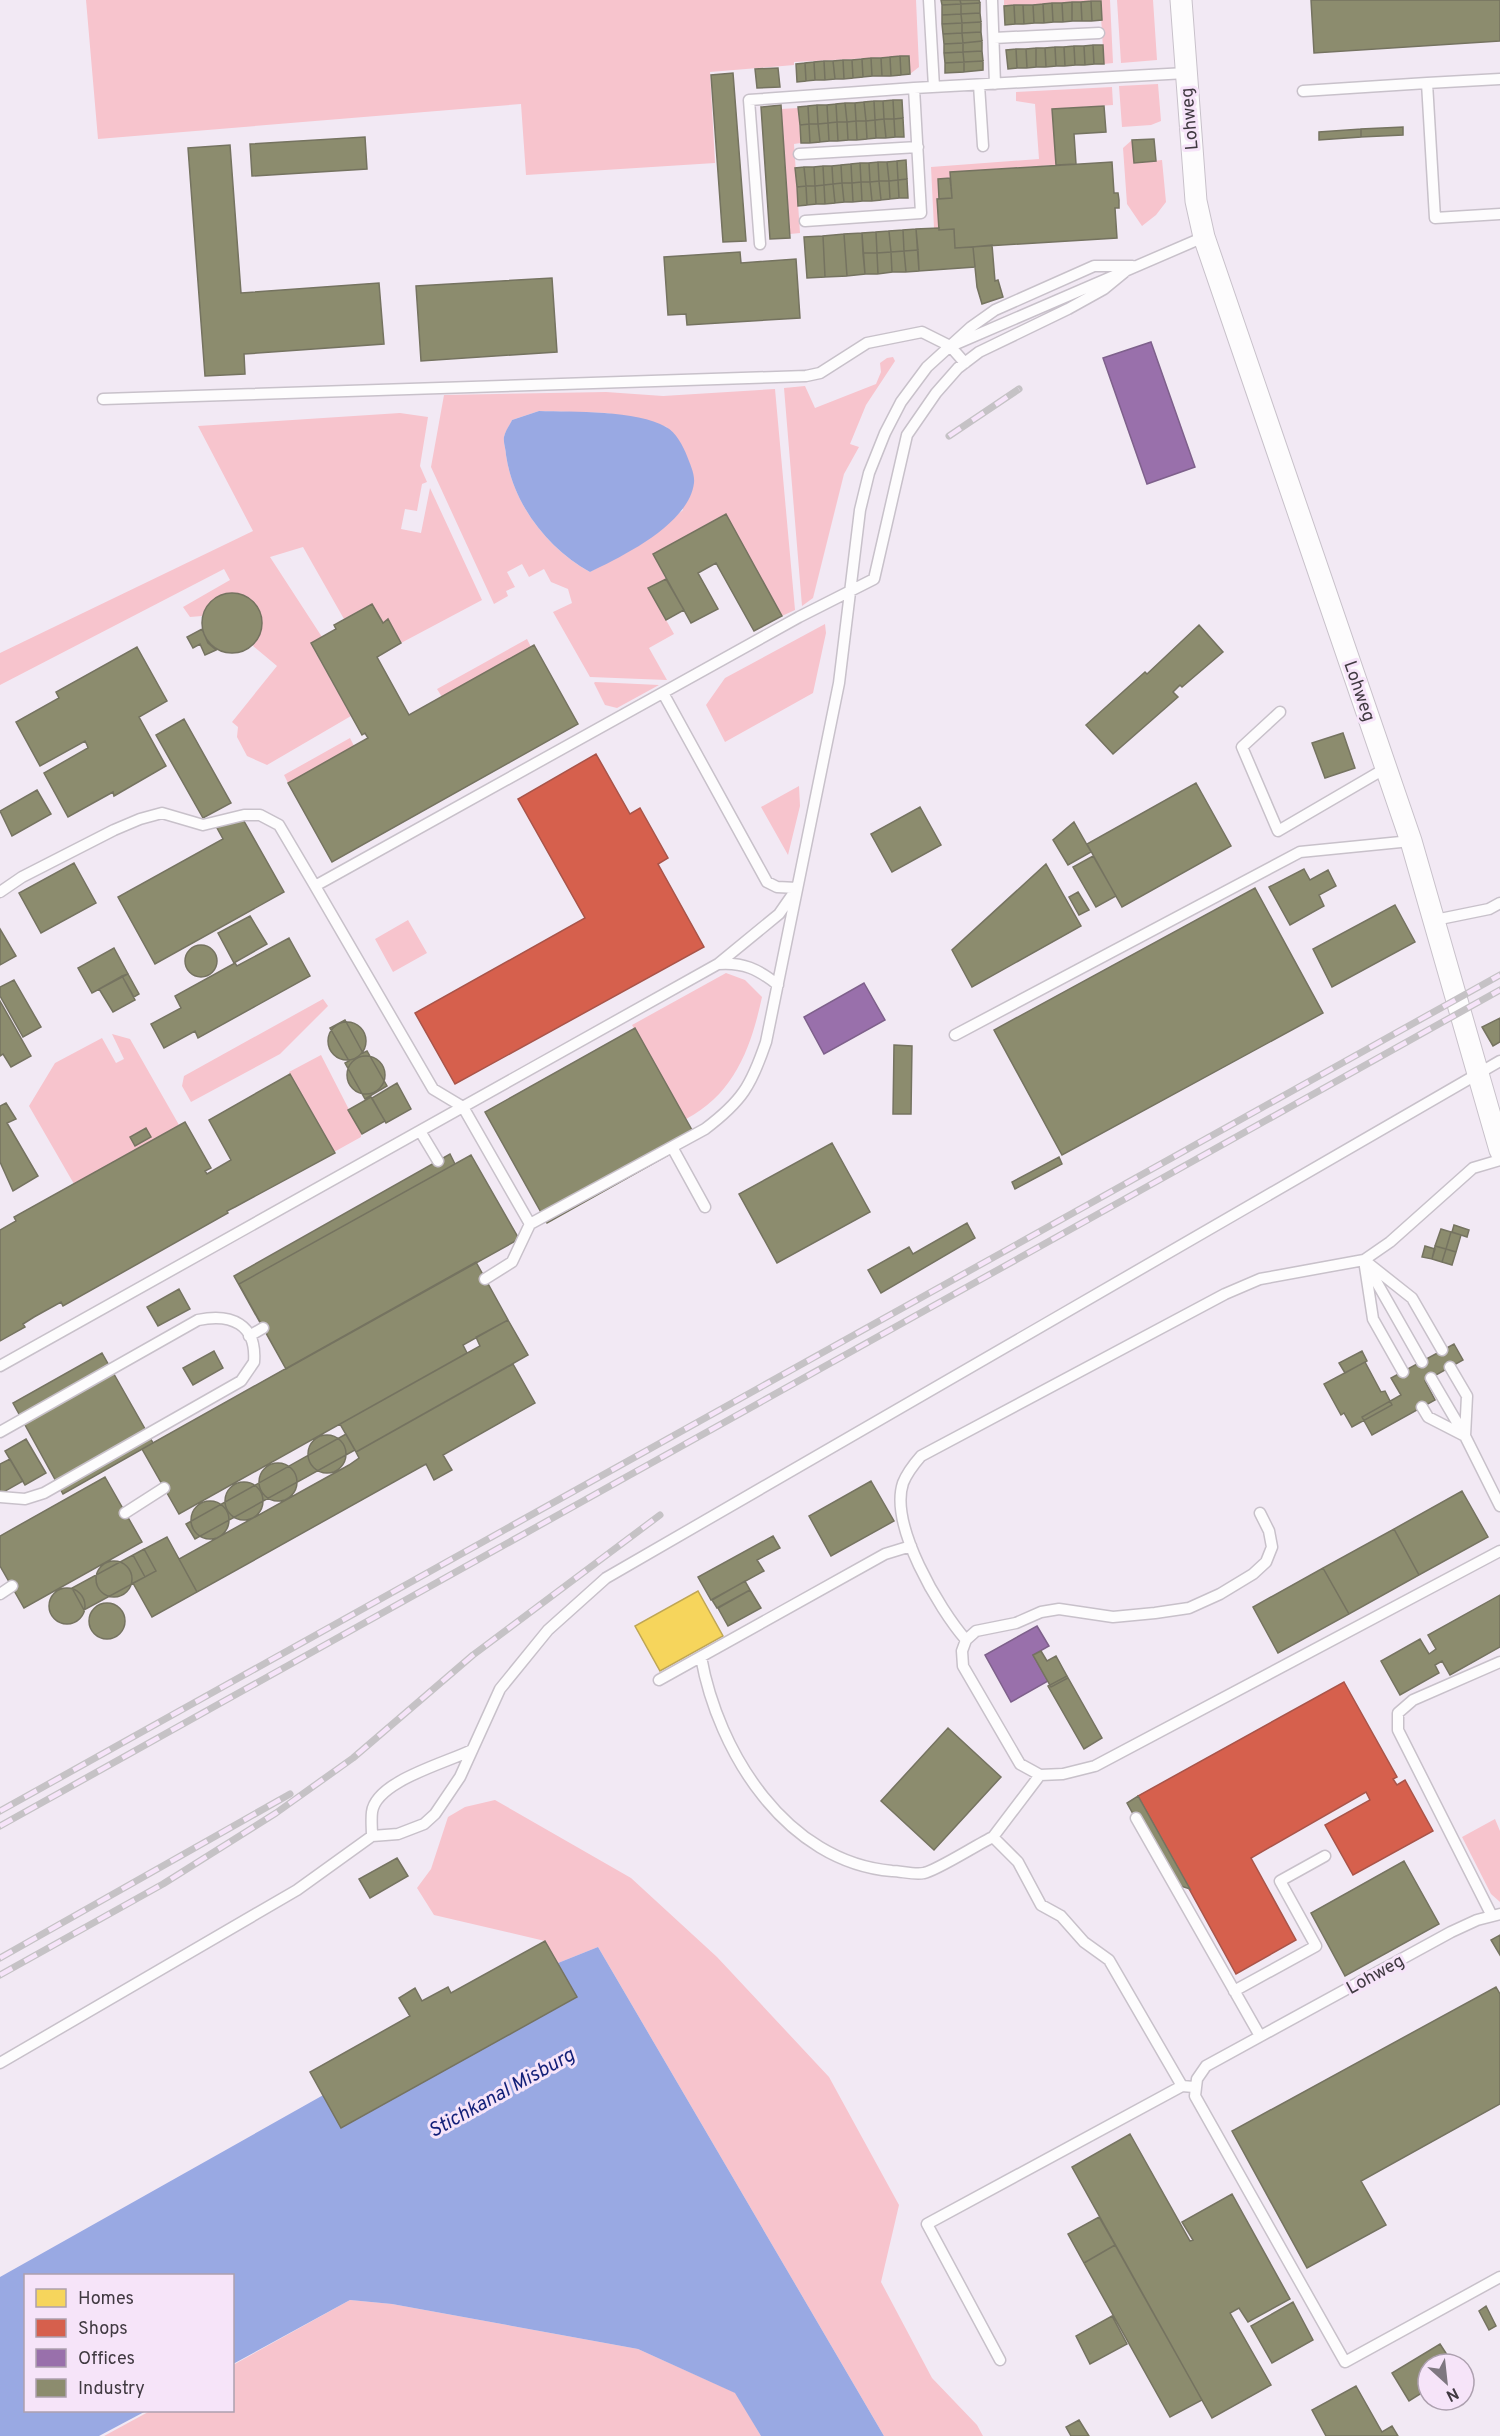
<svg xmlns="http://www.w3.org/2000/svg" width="1500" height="2436" viewBox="0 0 1500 2436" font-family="Overpass,sans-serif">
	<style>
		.green { fill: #f7c4cd; fill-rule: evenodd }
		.water { fill: #99a9e3 }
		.homes { fill: #f6d55c; stroke: #bfa654; stroke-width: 1.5 }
		.shops { fill: #d6604d; stroke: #a95449; stroke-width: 1.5 }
		.offices { fill: #9970ab; stroke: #7e608b; stroke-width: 1.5 }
		.industry { fill: #8c8c6e; stroke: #757360; stroke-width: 1.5 }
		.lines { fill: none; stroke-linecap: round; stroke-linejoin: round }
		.service-casing { stroke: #c8c1ca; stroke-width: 13 }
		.minor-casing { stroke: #c8c1ca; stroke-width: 23 }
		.service { stroke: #fdfcfd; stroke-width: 10 }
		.minor { stroke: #fdfcfd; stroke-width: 21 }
		.rail-casing { stroke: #c5c2c5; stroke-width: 7 }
		.rail { stroke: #f6e4f9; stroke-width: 4.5; stroke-dasharray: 14; stroke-linecap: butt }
		.labels { text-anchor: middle; stroke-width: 6; stroke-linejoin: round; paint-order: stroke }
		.street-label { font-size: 18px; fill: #403941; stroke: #f6e4f9 }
		.water-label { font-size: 20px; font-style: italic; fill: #121f78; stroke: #f6e4f9 }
	</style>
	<rect width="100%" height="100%" fill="#f2e9f4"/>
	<!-- green -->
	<path class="green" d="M86 0H916L919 67 910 74 909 56 794 62V65L710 72 715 163 526 175 521 104 98 139Z
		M1004 0H1110L1113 63 1104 64 1100 1 1004 6Z
		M1117 0H1153L1157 60 1121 63Z
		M1158 84 1161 121 1151 125 1122 127 1119 86Z
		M1112 87 1113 105 1052 109 1056 165 951 172 950 178 938 179 939 228H934L931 167 1039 159 1035 104 1016 101V92Z
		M798 108 801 143 794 144 800 233 790 234 781 109Z
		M1132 140 1134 163 1162 160 1166 202 1156 215 1142 226 1127 204 1123 148Z
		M893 357 895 361 866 405 850 444 859 447 844 474 813 598 802 606 784 388 805 386 815 408 876 384 881 372 880 363 887 358Z
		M775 389 795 610 782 616 725 514 653 554 666 579 648 588 674 634 649 648 667 680 590 677 553 612 572 603 568 589 551 582 544 569 529 577 522 564 507 572 515 587 506 591 508 596 494 604 431 467 444 395 606 392 663 396ZM539 411 607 413 667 427 683 510 652 536 590 572C548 549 513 504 506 455 506 450 503 442 504 437 505 432 510 425 512 420Z
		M400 413 428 417 420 466 427 482 422 484 417 511 405 509 401 529 421 533 430 488 482 600 401 643 388 620 383 623 372 604 344 619 303 547 270 557 322 637 311 644 351 716 267 765 247 756 237 737 238 727 232 722 277 666 253 646C284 603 222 569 202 616L190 617 183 607 230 580 224 569 0 685V653L253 531 198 426Z
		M825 624 826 633 813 693 725 742 706 705 725 678Z
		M527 639 531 647 442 697 437 689Z
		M594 683 595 682 659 685 617 708 605 705Z
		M350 738 354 746 288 783 284 775Z
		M799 786 800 806 788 855 761 807Z
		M408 920 427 953 393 972 375 939Z
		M726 973 745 980 762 997C751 1048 734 1094 686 1119L632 1025Z
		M323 999 328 1006 280 1054 191 1102 182 1086 184 1076Z
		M112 1034 130 1039 179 1125 74 1184 29 1106 55 1063 102 1038 116 1063 124 1059Z
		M321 1055 361 1133V1137L334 1152 289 1072Z
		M495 1800 631 1878 717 1957 829 2077 899 2205 881 2282 932 2378 977 2425 983 2436H884L598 1947 558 1963 545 1941 434 1915 417 1888 431 1869 448 1817 465 1807Z
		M1495 1819 1500 1831V1902L1491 1894 1462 1837Z
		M350 2300 392 2304 638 2349 736 2393 761 2436H104L150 2411 232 2410 233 2365Z"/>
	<!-- water -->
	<path class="water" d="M539 411C573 412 637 410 666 427 676 432 683 446 687 456 690 464 695 474 694 483 689 524 623 556 590 572 548 549 513 504 506 455 506 450 503 442 504 437 505 431 510 425 512 420Z
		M598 1947 884 2436H761L735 2393 638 2349 392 2304 350 2300 233 2364 232 2276H26V2410L146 2411 99 2436H0V2277L558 1963Z"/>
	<!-- homes -->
	<path class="homes" d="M698 1591 723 1636 660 1671 635 1626Z"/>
	<!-- shops -->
	<path class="shops" d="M596 754 630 814 640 808 668 858 658 864 704 947 455 1084 415 1013 585 918 518 799Z
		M1344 1682 1397 1777 1393 1779 1397 1785 1405 1780 1433 1831 1353 1875 1325 1825 1370 1800 1366 1792 1251 1858 1296 1940 1236 1974 1138 1796Z"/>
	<!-- offices -->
	<path class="offices" d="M1151 342 1195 467 1147 484 1103 358Z
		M864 983 885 1020 824 1054 804 1017Z
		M1037 1626 1049 1646 1033 1655 1048 1681 1011 1702 985 1655Z"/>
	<!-- industry -->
	<path class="industry" d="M941 0H960L961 4 942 5Z
		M960 0H979L980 3 961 4Z
		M1311 0H1500V41L1314 53Z
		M1091 1 1092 21H1082L1081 2Z
		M1091 1H1101L1102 20 1092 21Z
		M1072 2V21L1063 22 1062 3Z
		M1072 2H1081L1082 21H1072Z
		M980 3V13L961 14V4Z
		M1052 3 1053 22 1044 23 1043 4Z
		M1052 3H1062L1063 22H1053Z
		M961 4V14L942 15V5Z
		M1043 4 1044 23H1034L1033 5Z
		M1014 5 1015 24 1005 25 1004 6Z
		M1014 5H1023L1024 24H1015Z
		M1023 5H1033L1034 23 1024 24Z
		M980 13 981 22 962 23 961 14Z
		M961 14 962 23 942 24V15Z
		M981 22V32L962 33V23Z
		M962 23V33L943 34 942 24Z
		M981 32 982 41 963 43 962 33Z
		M962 33 963 43 944 44 943 34Z
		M982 41V51L963 52V43Z
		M963 43V52L944 53V44Z
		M1093 45 1094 64 1085 65 1084 46Z
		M1093 45H1103L1104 64H1094Z
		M1074 46 1075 65 1065 66 1064 47Z
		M1074 46H1084L1085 65H1075Z
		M1055 47 1056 66 1046 67 1045 48Z
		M1055 47H1064L1065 66H1056Z
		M1036 48V67L1027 68 1026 49Z
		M1036 48H1045L1046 67H1036Z
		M1016 49 1017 68 1008 69 1006 50Z
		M1016 49H1026L1027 68H1017Z
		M982 51 983 61 964 62 963 52Z
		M963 52 964 62 945 63 944 53Z
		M900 56 901 75 891 76 890 57Z
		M900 56H909L910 74 901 75Z
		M890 57 891 76H882L881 58Z
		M871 58 872 76 863 77 862 59Z
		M871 58H881L882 76H872Z
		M862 59 863 77 853 78 852 60Z
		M843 60 844 79H835L833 61Z
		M843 60H852L853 78 844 79Z
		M824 61 825 80H815L814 62Z
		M824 61H833L835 79 825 80Z
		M983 61V70L964 72V62Z
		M814 62 815 80 806 81 805 63Z
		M964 62V72L945 73V63Z
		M805 63 806 81 797 82 796 64Z
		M778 68 780 87 757 88 755 69Z
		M733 73 746 241 723 242 711 75Z
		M893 100H902L903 118 894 119Z
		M893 100 894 119H884L883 101Z
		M874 101H883L884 119 875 120Z
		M874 101 875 120 866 121 864 102Z
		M864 102 866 121H856L855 103Z
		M845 103H855L856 121 847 122Z
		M845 103 847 122H837L836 104Z
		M836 104 837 122 828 123 827 105Z
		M781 105 790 238 770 239 761 107Z
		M817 105H827L828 123 818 124Z
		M817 105 818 124H809L808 106Z
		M808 106 809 124 800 125 798 107Z
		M1104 106 1106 132 1074 134 1076 164 1056 165 1052 109Z
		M903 118 904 137H895L894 119Z
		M884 119 886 138H876L875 120Z
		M884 119H894L895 137 886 138Z
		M875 120 876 138 867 139 866 121Z
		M856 121 857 140H848L847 122Z
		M856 121H866L867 139 857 140Z
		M837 122 838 141H829L828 123Z
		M837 122H847L848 140 838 141Z
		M828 123 829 141 820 142 818 124Z
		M809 124 810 143H801L800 125Z
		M809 124H818L820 142 810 143Z
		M1403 127V135L1361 137V129Z
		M1361 129V137L1319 140V132Z
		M365 137 367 169 252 176 250 144Z
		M1154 139 1156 161 1134 163 1132 140Z
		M230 145 241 293 379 283 384 344 244 354 245 374 205 376 188 148Z
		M906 160 907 179 898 180 897 161Z
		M897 161 898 180 889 181 887 162Z
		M878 162H887L889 181H879Z
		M878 162 879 181 870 182 869 163Z
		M1112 162 1114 193H1118L1119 200V208H1115L1117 238 955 248 954 229 939 230 937 199 952 198 950 172Z
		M860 163H869L870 182H861Z
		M860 163 861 182 852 183 851 164Z
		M851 164 852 183H842L841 165Z
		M841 165 842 183 833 184 832 166Z
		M823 166H832L833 184 824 185Z
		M823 166 824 185 815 186 814 167Z
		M804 167H814L815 186H806Z
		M804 167 806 186 797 187 795 168Z
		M950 178 952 198 939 199 938 179Z
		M907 179 908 198H899L898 180Z
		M898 180 899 198 890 199 889 181Z
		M879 181 881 200 872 201 870 182Z
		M879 181H889L890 199 881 200Z
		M861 182 862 201 853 202 852 183Z
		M861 182H870L872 201H862Z
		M842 183 844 202 835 203 833 184Z
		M842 183H852L853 202H844Z
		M833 184 835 203 825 204 824 185Z
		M824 185 825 204H816L815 186Z
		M806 186 807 205 798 206 797 187Z
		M806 186H815L816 204 807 205Z
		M939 228V230L954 229 955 248 973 247 975 267 919 271 916 229Z
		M916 229 918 250 904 251 903 230Z
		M903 230 904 251 891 252 889 231Z
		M889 231 891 252 877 253 876 232Z
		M876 232 877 253H863L862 233Z
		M862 233 865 274 847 276 844 234Z
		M844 234 847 276 825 277 823 236Z
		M823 236 825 277 807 278 804 237Z
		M992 245 995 281 998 280 1003 297 982 304 977 287 973 247Z
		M918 250 919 271 906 272 904 251Z
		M904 251 906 272H892L891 252Z
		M740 252 741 263 796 259 800 318 687 325 686 314 668 315 664 257Z
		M891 252 892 272 878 274 877 253Z
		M863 253H877L878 274H865Z
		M552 278 557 352 421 361 416 286Z
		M726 514 782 616 754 631 716 563 698 573 718 609 691 623 653 554Z
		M666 579 684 610 666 620 648 588Z
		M202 623a30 30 0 1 1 60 0a30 30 0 1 1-60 0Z
		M372 604 383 623 388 619 401 643 377 657 409 715 534 645 578 724 332 862 288 783 368 738 365 733 362 735 311 643 336 629 334 625Z
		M1199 625 1223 652 1182 687 1180 685 1173 692 1178 697 1113 754 1086 725 1145 672 1147 674Z
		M202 629 208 643 216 650 205 655 200 644 193 648 187 637Z
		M137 647 167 701 139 717 166 766 114 796 113 792 68 817 44 773 88 748 87 745 85 741 40 766 16 722 59 698 56 692Z
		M184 719 231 803 203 818 156 735Z
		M1343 733 1355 768 1325 778 1312 743Z
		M1196 783 1231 846 1122 907 1087 844Z
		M37 790 51 814 12 836 0 811Z
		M920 807 941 845 892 872 871 834Z
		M240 814 284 892 155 964 118 897 223 839 217 828Z
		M1074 822 1091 852 1068 865 1053 840Z
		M1093 856 1116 896 1096 907 1073 867Z
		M74 863 96 903 41 933 19 893Z
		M1046 864 1081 926 972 987 952 950Z
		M1304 869 1310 880 1328 870 1336 886 1319 895 1324 906 1290 925 1269 887Z
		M1255 888 1323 1013 1062 1155 994 1030Z
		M1078 892 1089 910 1079 915 1069 897Z
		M1395 905 1415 942 1332 987 1313 949Z
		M250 916 267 944 234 963 218 933Z
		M0 929 16 956 0 965Z
		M289 938 310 976 198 1038 195 1031 164 1048 151 1024 181 1008 175 996 235 963 237 966Z
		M185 961a16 16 0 1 1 32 0a16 16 0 1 1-32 0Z
		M114 948 128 974 92 993 78 968Z
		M128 974 139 994 134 997 122 976Z
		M122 976 135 1000 113 1012 99 989Z
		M14 980 41 1027 23 1037 0 996V987Z
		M0 1001 31 1056 11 1067 3 1054 0 1056Z
		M1500 1018V1042L1493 1046 1482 1027Z
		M345 1020 363 1053 367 1051 387 1086 365 1099 345 1063 349 1061 330 1028Z
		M328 1041a19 19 0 1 1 38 0a19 19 0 1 1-38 0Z
		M635 1028 697 1139 547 1223 485 1112Z
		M894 1045 912 1046 911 1114H893Z
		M347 1075a19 19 0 1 1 38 0a19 19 0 1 1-38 0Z
		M290 1074 335 1153 235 1207 227 1211 228 1213 63 1306 61 1302 34 1317 23 1324 25 1327 0 1341V1230L16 1221 14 1217 185 1122 211 1168 205 1171 207 1174 231 1160 209 1120Z
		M397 1083 411 1109 386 1123 372 1098Z
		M371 1097 385 1121 362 1134 348 1110Z
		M6 1103 16 1119 7 1123 38 1176 13 1191 0 1162V1106Z
		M146 1128 151 1137 135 1146 130 1137Z
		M832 1143 870 1212 777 1263 739 1194Z
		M450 1154 455 1164 471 1155 519 1239 286 1369 234 1276Z
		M471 1155 519 1239 286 1369 239 1284Z
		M1059 1157 1062 1164 1015 1189 1012 1182Z
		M967 1223 975 1238 881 1293 868 1270 909 1247 913 1254Z
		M1454 1225 1469 1230 1467 1237 1452 1232Z
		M1441 1229 1451 1232 1446 1249 1435 1246Z
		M1451 1232 1461 1235 1456 1252 1446 1249Z
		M1425 1246 1435 1249 1432 1259 1422 1257Z
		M1435 1246 1446 1249 1442 1262 1432 1259Z
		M1446 1249 1456 1252 1452 1265 1442 1262Z
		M476 1262 508 1320 463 1345 467 1353 179 1514 142 1449Z
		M179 1289 190 1309 158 1326 147 1307Z
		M508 1320 528 1355 356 1452 340 1424 480 1346 476 1337Z
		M1454 1344 1463 1360 1425 1381 1435 1400 1372 1435 1362 1417 1401 1395 1391 1378Z
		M214 1351 223 1368 193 1385 183 1368Z
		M1362 1351 1367 1361 1345 1373 1339 1363Z
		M102 1353 153 1443 63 1494 13 1403Z
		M1365 1362 1381 1392 1385 1391 1392 1405 1352 1427 1344 1413 1341 1415 1324 1384Z
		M513 1364 535 1403 443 1455 452 1470 434 1480 426 1464 197 1592 179 1559 349 1465 359 1458 356 1452Z
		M346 1434 355 1450 195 1539 186 1524Z
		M308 1454a19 19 0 1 1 38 0a19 19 0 1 1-38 0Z
		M26 1439 46 1473 25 1485 5 1451Z
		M10 1459 23 1481 0 1494V1464Z
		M259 1482a19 19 0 1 1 38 0a19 19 0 1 1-38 0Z
		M105 1477 142 1542 24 1608 0 1566V1536Z
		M871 1481 894 1521 831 1556 809 1516Z
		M225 1501a19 19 0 1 1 38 0a19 19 0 1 1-38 0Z
		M1462 1491 1488 1537 1419 1575 1394 1529Z
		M191 1520a19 19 0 1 1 38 0a19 19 0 1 1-38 0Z
		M1394 1529 1419 1575 1349 1614 1323 1568Z
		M773 1536 780 1548 757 1560 764 1571 711 1600 698 1577Z
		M167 1537 197 1592 152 1617 133 1583 145 1577 133 1555Z
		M144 1549 156 1571 84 1610 72 1588Z
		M96 1579a18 18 0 1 1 36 0a18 18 0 1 1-36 0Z
		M1323 1568 1349 1614 1278 1653 1253 1607Z
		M745 1581 750 1590 717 1608 712 1600Z
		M49 1606a18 18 0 1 1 36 0a18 18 0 1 1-36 0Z
		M750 1590 761 1608 728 1626 718 1608Z
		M1500 1595V1647L1450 1675 1442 1661 1435 1665 1439 1673 1400 1695 1381 1661 1420 1639 1429 1654 1436 1649 1428 1635Z
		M89 1621a18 18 0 1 1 36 0a18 18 0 1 1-36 0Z
		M1041 1651 1047 1661 1056 1656 1068 1678 1051 1687 1033 1655Z
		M1067 1676 1102 1738 1084 1749 1048 1686Z
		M948 1728 1001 1777 934 1850 881 1801Z
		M1138 1796 1190 1889 1171 1883 1127 1803Z
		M397 1858 408 1876 370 1898 359 1879Z
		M1404 1861 1439 1924 1345 1976 1311 1913Z
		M1500 1935V1955L1491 1940Z
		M545 1941 577 1997 341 2128 310 2072 410 2016 399 1998 415 1988 422 2001 448 1987 451 1993Z
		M1496 1987 1500 1994V2104L1361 2181 1386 2225 1307 2268 1232 2131Z
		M1130 2134 1190 2241 1193 2240 1182 2222 1232 2194 1290 2299 1248 2322 1239 2308 1230 2313 1271 2385 1212 2418 1072 2167Z
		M1099 2217 1115 2245 1084 2263 1068 2234Z
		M1115 2245 1202 2400 1170 2417 1084 2263Z
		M1293 2302 1313 2340 1272 2363 1251 2326Z
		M1486 2306 1496 2326 1489 2330 1479 2311Z
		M1112 2316 1127 2344 1090 2364 1076 2336Z
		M1440 2344 1453 2364H1428V2389L1409 2401 1392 2373Z
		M1356 2386 1382 2432 1392 2426 1398 2436H1326L1312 2410Z
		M1079 2420 1089 2436H1071L1066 2427Z"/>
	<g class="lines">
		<!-- service casing -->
		<g class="service-casing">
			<path id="service" d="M929 0 934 87
				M992 0 995 84
				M994 38 1099 33
				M1500 79 1427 83 1435 218 1500 214
				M979 85 983 146
				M1303 91 1427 83
				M799 154 918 147
				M805 221 921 213 914 88 1186 73
				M760 244 749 100 914 88
				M956 344 1204 237
				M103 399 806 376 820 373 867 343 922 332 950 346 965 363
				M663 693 767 882 777 887 797 888
				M1280 712 1242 747 1278 831 1386 768
				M0 892 22 877 114 830 140 819 162 813 203 825 244 815H260L279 825 315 886
				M1435 920 1489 909 1500 903
				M778 985C758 969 743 962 718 964L779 914 795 891
				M955 1035 1300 852 1411 841
				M420 1131 438 1161
				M672 1147 705 1207
				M530 1224 463 1107 433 1089 315 886 799 617 874 579 907 435 936 393 958 368 979 352 1068 309 1104 289 1132 266
				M485 1279 512 1262 530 1224 705 1129C742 1101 751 1086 766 1042L839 683 860 510 869 473 885 433 901 402 927 367 971 327 995 310 1094 266H1132
				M249 1336 263 1328
				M1442 1350 1412 1298 1364 1260 1390 1242 1473 1168 1500 1160
				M0 1366 718 964
				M1450 1367 1467 1396 1465 1436 1500 1506
				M1403 1372 1373 1319 1364 1260 1422 1362
				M1422 1407 1428 1417 1465 1436 1431 1378
				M0 1432 198 1320C231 1313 257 1324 254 1362L241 1381 44 1493 25 1499 0 1497
				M125 1513 164 1488
				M1260 1513 1269 1531 1272 1547 1266 1562 1253 1574 1220 1594 1189 1608 1155 1613 1113 1617 1059 1609 1041 1612 1016 1623 976 1631 966 1640 962 1651 963 1666 1020 1764 1040 1775 1063 1774 1095 1766 1500 1551
				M0 1594 12 1586
				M966 1640C939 1609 889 1525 903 1483 907 1473 914 1464 921 1456L1225 1294 1260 1279 1364 1260
				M701 1657C718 1752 786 1862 892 1871 901 1871 914 1875 924 1873 936 1871 978 1844 993 1837
				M659 1680 885 1554 911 1546
				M1040 1775 993 1837 1018 1862 1041 1905 1061 1916 1084 1942 1109 1960 1182 2086
				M1136 1818 1260 2036
				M372 1836C372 1828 371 1820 372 1812 376 1781 446 1763 472 1750
				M1500 1914 1477 1920 1451 1932 1206 2066 1197 2079 1195 2096 1345 2362 1500 2277
				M1492 1916 1398 1730V1713L1413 1700 1500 1662
				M1234 1991 1316 1946 1280 1881 1325 1856
				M0 2063 297 1890 372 1836 398 1834 424 1824 435 1814 460 1777 500 1689 548 1630 606 1578 1500 1061
				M1000 2360 927 2224 1182 2086 1194 2087"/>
		</g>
		<!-- minor casing -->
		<g class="minor-casing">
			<path id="minor" d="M1181 0 1196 201 1204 237 1411 841 1500 1150"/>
		</g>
		<!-- service -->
		<use href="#service" class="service"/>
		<!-- minor -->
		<use href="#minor" class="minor"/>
		<!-- rail casing -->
		<g class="rail-casing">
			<path id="rail" d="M949 436 1019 389
				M0 1811 1500 975
				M0 1826 1500 990
				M0 1958 290 1794
				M0 1975 163 1884 276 1813 353 1758 473 1655 660 1515"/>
		</g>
		<!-- rail -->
		<use href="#rail" class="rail"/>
	</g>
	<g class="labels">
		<!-- street labels -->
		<g class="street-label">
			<text transform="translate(1189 119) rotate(-95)" y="6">Lohweg</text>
			<text transform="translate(1360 691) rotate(71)" y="6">Lohweg</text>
			<text transform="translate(1375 1974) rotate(-29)" y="6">Lohweg</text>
		</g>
		<!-- water labels -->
		<g class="water-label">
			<text transform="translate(501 2092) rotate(-29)" y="7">Stichkanal Misburg</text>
		</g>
	</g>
	<!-- legend -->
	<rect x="24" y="2274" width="210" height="138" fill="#f6e4f9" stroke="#ada0af" stroke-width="1.5"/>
	<rect x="36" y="2289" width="30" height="18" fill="#f6d55c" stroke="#ada0af" stroke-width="1.5"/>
	<text x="78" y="2304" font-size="18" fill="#403941">Homes</text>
	<rect x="36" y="2319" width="30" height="18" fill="#d6604d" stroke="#ada0af" stroke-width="1.5"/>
	<text x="78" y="2334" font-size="18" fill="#403941">Shops</text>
	<rect x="36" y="2349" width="30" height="18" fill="#9970ab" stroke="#ada0af" stroke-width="1.5"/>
	<text x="78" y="2364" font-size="18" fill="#403941">Offices</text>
	<rect x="36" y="2379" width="30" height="18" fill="#8c8c6e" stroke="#ada0af" stroke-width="1.5"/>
	<text x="78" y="2394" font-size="18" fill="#403941">Industry</text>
	<!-- north arrow -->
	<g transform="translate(1446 2382) rotate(153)"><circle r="28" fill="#f6e4f9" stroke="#ada0af" stroke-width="1.5"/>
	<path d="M0-4.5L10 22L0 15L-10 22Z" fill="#7e7780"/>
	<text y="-9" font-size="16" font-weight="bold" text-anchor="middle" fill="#403941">N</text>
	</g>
</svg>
